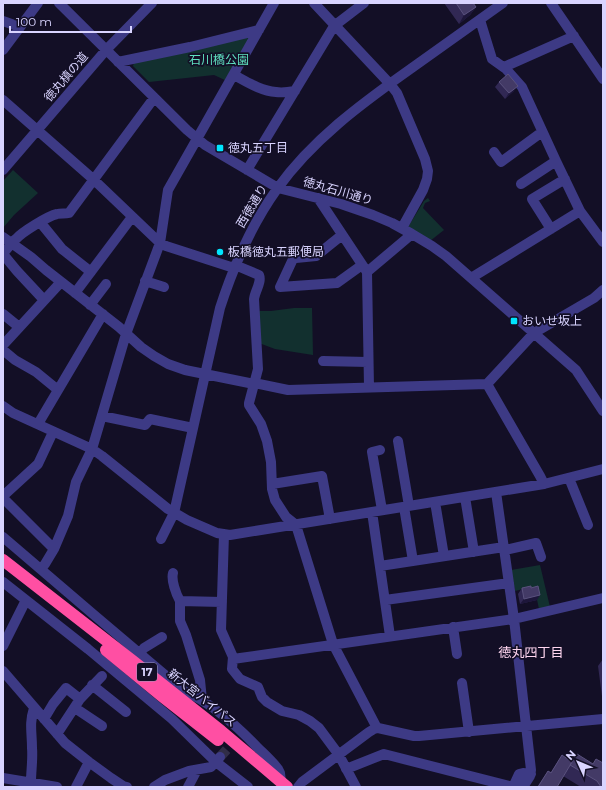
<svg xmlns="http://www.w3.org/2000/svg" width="606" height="790" viewBox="0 0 606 790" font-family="Montserrat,'Noto Sans JP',sans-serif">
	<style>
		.green { fill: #12302f }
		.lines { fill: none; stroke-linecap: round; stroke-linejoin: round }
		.minor-tunnel { stroke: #312d47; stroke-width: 10; stroke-dasharray: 10 5; stroke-linecap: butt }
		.minor { stroke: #3d3a85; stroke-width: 10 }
		.highway { stroke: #ff4fa3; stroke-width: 12 }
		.wall { fill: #312854 }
		.shaded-wall { fill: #1d163a }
		.building { fill: #433a66; stroke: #5a527e }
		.poi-dot { fill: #00e5ff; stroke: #130f26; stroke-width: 1.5 }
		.labels { text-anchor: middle; stroke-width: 3.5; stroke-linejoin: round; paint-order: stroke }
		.shield { fill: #130f26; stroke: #9e99be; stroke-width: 1 }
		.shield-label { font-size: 11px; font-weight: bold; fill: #d9d4ff }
		.park-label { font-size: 12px; fill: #5fe0c0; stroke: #130f26 }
		.street-label { font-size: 12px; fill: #d9d4ff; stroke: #130f26 }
		.poi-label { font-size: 12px; fill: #d9d4ff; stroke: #130f26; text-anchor: start }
		.neighbourhood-label { font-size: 13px; fill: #ffd6f0; stroke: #130f26 }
	</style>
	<rect width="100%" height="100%" fill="#130f26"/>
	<!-- green -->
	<path class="green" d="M247 35 249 40 227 81 214 75 149 82 133 66 134 62Z
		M13 170 38 193 14 215 3 228V181Z
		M428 198 430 201 425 203 423 208 444 230 430 241 408 227 424 201Z
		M294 308H312L313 355 275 349 259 343 257 311H271Z
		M540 565 550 607 539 609 535 590 532 587 515 591 511 570Z"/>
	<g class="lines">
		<!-- minor-tunnel -->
		<path class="minor-tunnel" d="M220 757 237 738"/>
		<!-- minor -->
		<path class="minor" d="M59 3 187 130 205 145 278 188 341 204 373 215 392 223 412 234 432 246 446 256 576 370 603 411
			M314 3 390 84 397 93 425 159 428 171 427 179 423 190 402 228
			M551 3 603 79
			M480 20 492 59 506 69 522 87 556 161 580 211 603 242
			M3 21 20 27
			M3 50 38 3
			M118 62 190 47 259 30
			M504 67 574 36
			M234 75C247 82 261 91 276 92 282 93 289 92 295 91
			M3 100 93 179 160 243 166 246 234 268
			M494 152 501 162 542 132
			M3 170 106 50 152 3
			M247 170 334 26 364 3
			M521 184 556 161
			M318 198 367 272 369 387
			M40 222 62 249 91 272
			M551 229 532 199 565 179
			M342 235 316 256 296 258 293 259 280 287 337 283 362 265
			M3 237 31 257 46 270 119 327 141 347 154 356 168 364 185 370 254 384
			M3 253C8 249 11 243 16 239 22 232 48 216 57 214 61 213 65 214 69 213L154 98
			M3 254 17 271 44 300
			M235 265 259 275C262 282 255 291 254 299L258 369 249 403V405L261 424 267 441 271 462 272 489 275 500 286 517 296 525 333 644 377 728
			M367 272 412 234
			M471 278 580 211
			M145 281 164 287
			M75 293 132 217
			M90 305 106 284
			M3 314 19 327
			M3 345 61 282
			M3 350 15 360 36 372 58 390
			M323 361 368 362
			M254 383 288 390 487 384 534 333 594 298 603 290
			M487 384 540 476 544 484
			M3 406 13 413 92 449 102 456 168 509 187 520 217 533 230 535 544 484 603 469
			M102 416 145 425 150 419 193 428
			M38 424 103 314
			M53 432 38 464 3 496 5 500 54 549
			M398 441 409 506
			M380 450 372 452 382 510
			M569 478 588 525
			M272 484 322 476 330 519
			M496 492 514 619 531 770 530 776 523 787
			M465 497 474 552
			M435 502 444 556
			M404 507 413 561
			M372 512 390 636
			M224 534 221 630 233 657 232 669 240 679 258 687 262 697 267 702 282 711 299 715 310 721 319 728 339 755 356 787
			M3 537 93 614 184 691C212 703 236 725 257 747 264 754 272 761 278 769L280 773 281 782
			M161 539 174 513 220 308C234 265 251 225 277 189 312 140 361 104 409 70 440 48 472 25 503 3
			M505 550 536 543 541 557
			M380 566 504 547
			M41 569 45 564 54 549 68 516 76 482 92 449 126 334 160 243 168 190 274 3
			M173 573C171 580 176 594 180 601
			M3 582 88 649 172 719 216 762 248 787
			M385 600 509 583
			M453 627 457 654
			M3 646 26 600
			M140 653 144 648 162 637
			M233 659 514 619 603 598
			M3 671 65 743 89 762 111 778 123 786 127 787
			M462 683 469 732
			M92 685 126 712
			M202 700 200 680 186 635 180 621V601L222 602
			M75 708 102 726
			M44 719 53 704 66 688 80 699
			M57 734 80 699 102 676
			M346 769 384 754 513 787 519 774 523 773 531 774
			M3 778 57 787
			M31 782C31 771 33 759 32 748 32 732 29 724 34 708
			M76 787 89 762
			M154 787 165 780 189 771 211 767 220 757
			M188 787 197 770
			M298 787 302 782 369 732 374 729 378 728 414 736H419L603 719"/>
		<!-- highway -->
		<path class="highway" d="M3 560 134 662 221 731 287 787
			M106 650 162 696 218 740"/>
	</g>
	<!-- wall -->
	<path class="wall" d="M444 3H473L476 7 470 15 459 24Z
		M499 82 514 91 505 99 495 87Z
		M522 588H531L537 600 520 604 518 594Z
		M603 659V704L598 666Z
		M577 754 603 787H581L563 776 557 787H537L548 771 551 772 562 755 572 762Z"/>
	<!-- shaded-wall -->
	<path class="shaded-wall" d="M476 7 470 15 459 24 464 15Z
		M518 86 514 91 505 99 509 93Z
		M540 595 537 600 520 604 524 599Z"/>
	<!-- building -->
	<path class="building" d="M456 3H473L476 7 464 15Z
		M508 74 518 86 509 93 499 82Z
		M531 586V588L538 586 540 595 524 599 522 588Z
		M577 754 593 764 596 759 603 763V787H601L597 781 570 765Z
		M562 755 572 762 557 787H538L548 771 551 773Z"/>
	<!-- markers -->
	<g class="poi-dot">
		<rect x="216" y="144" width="8" height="8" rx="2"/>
		<circle cx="220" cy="252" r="4"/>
		<rect x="510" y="317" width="8" height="8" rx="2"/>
	</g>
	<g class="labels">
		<!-- shield labels -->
		<rect class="shield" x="137" y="663" width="20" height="18" rx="3"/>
		<g class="shield-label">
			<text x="147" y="676">17</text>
		</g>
		<!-- park labels -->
		<g class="park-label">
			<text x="219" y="64">石川橋公園</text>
		</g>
		<!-- street labels -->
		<g class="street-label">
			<text transform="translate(66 77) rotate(-50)" y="4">徳丸槙の道</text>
			<text transform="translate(338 191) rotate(16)" y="4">徳丸石川通り</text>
			<text transform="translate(252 206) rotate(-59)" y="4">西徳通り</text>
			<text transform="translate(202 698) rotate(39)" y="4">新大宮バイパス</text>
		</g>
		<!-- poi labels -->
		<g class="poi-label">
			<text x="228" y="152">徳丸五丁目</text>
			<text x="228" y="256">板橋徳丸五郵便局</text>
			<text x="522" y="325">おいせ坂上</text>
		</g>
		<!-- neighbourhood labels -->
		<g class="neighbourhood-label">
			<text x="531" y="657">徳丸四丁目</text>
		</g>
	</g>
	<!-- border -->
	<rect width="606" height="790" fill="none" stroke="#d9d4ff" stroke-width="8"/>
	<!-- north arrow -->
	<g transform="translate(578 762) rotate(314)" stroke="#130f26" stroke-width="3" paint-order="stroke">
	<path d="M0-3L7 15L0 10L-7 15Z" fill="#d9d4ff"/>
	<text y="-6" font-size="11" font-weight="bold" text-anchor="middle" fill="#d9d4ff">N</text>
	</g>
	<!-- scale -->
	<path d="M10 26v6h121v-6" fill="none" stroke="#d9d4ff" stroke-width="2"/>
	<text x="16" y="26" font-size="12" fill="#d9d4ff" stroke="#130f26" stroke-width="3" paint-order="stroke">100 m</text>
</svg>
